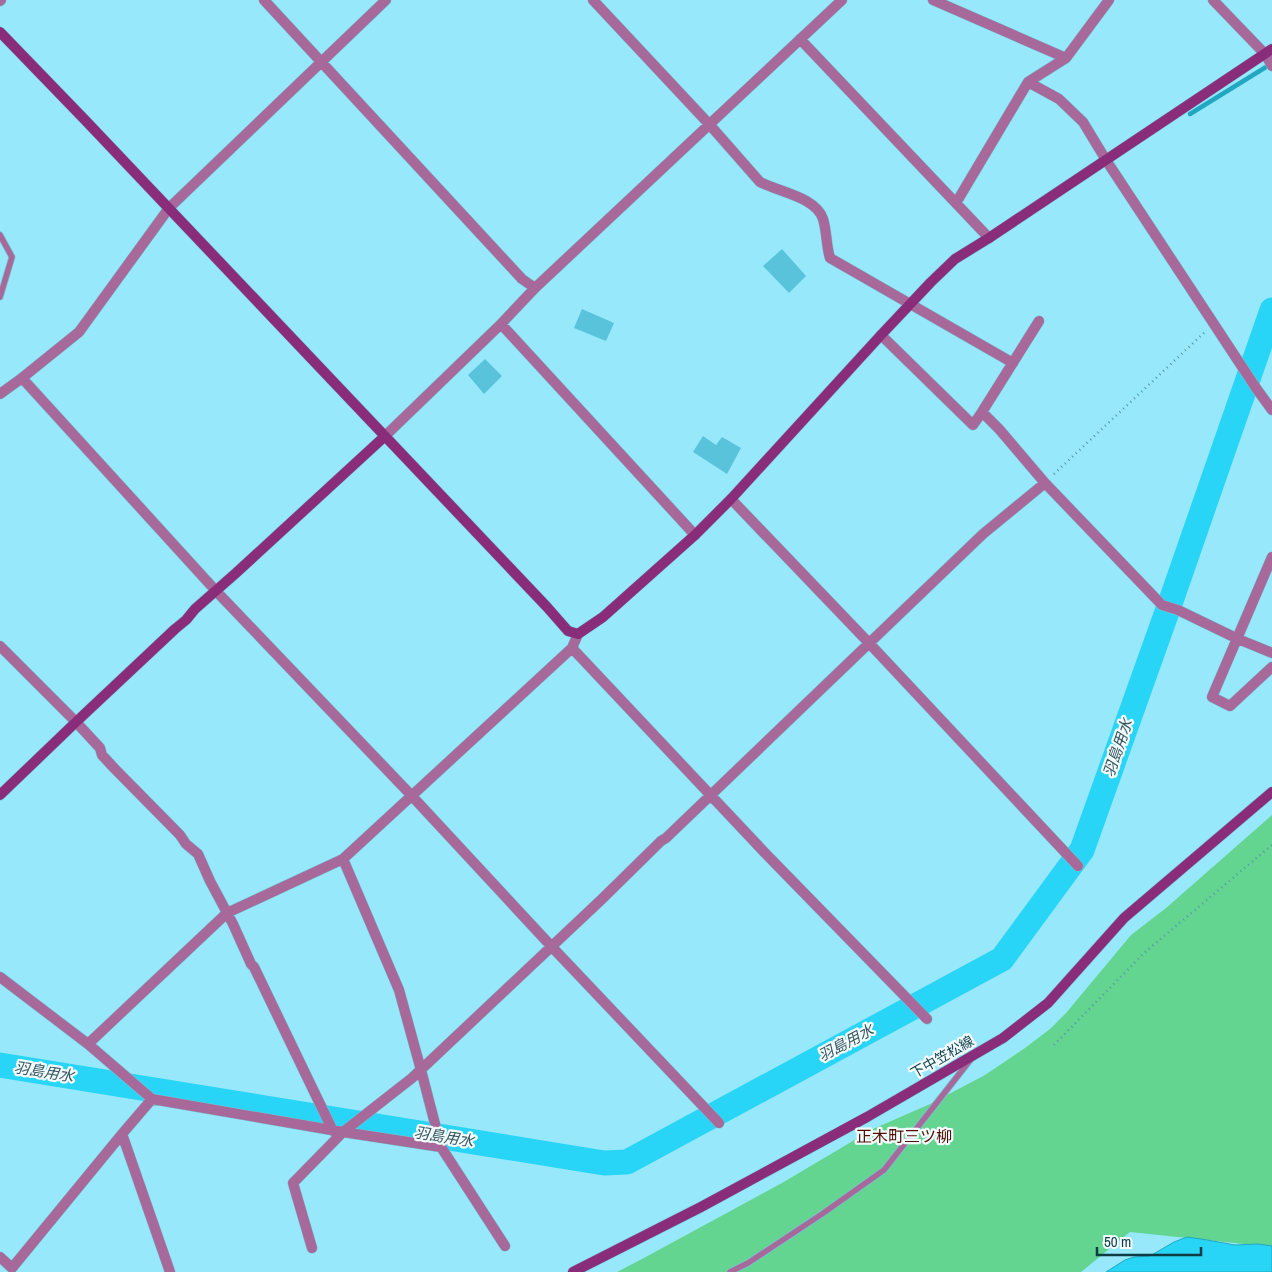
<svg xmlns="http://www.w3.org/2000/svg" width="1272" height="1272" viewBox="0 0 1272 1272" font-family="'Archivo Narrow','Noto Sans JP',sans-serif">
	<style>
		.green { fill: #63d591 }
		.water { fill: #29d5f6; stroke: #21a7c1 }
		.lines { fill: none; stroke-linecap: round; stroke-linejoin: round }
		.stream { stroke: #21a7c1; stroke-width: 4.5 }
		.river { stroke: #29d5f6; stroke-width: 25 }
		.building { fill: #59c3db }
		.lane-casing { stroke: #79c2d3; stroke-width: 7 }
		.street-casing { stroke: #79c2d3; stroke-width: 11 }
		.secondary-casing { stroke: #79c2d3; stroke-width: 11 }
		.path { stroke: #5696a5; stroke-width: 2.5; stroke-dasharray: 1 4; stroke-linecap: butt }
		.lane { stroke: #a7699a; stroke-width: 5.5 }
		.street { stroke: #a7699a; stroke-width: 10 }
		.secondary { stroke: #892c7a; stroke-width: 10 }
		.labels { text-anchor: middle; stroke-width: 4.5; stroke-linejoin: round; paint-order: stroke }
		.street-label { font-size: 14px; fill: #0d3c45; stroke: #f3fcfe }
		.water-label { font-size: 15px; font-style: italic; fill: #35555d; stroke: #f3fcfe }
		.quarter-label { font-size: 16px; fill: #510e00; stroke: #f3fcfe }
	</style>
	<rect width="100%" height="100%" fill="#98e8fb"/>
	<!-- green -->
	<path class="green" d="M1272 815V1247L1130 1232 1081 1272H617L642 1259 782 1183 873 1129 930 1104 985 1075 1025 1048 1050 1029 1066 1013 1131 935 1166 908Z"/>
	<!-- water -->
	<path class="water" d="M1187 1237 1207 1240 1235 1245 1258 1244 1272 1246V1272H1106L1125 1260 1134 1257 1150 1256 1174 1242Z"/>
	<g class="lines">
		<!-- stream -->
		<path class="stream" d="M1190 114 1266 67"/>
		<!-- river -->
		<path class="river" d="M0 1065 604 1163 627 1162 1002 959 1082 850 1173 595 1272 310"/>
	</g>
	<!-- building -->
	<path class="building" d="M782 249 806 276 789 293 763 266Z
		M582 309 614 323 606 341 574 328Z
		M485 359 502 376 484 394 468 375Z
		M703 436 716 445 722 437 741 448 727 474 693 452Z"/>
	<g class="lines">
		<!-- lane casing -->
		<g class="lane-casing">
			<path id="lane" d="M0 235 12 257 0 297
				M730 1272 748 1263 822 1214 884 1170 971 1059"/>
		</g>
		<!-- street casing -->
		<g class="street-casing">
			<path id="street" d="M264 0 522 279 535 288
				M593 0 709 124 760 182C779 192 816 197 823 219 827 232 826 245 830 258L1013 363
				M933 0 1066 58
				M1213 0 1265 54 1272 66
				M0 1 1 0
				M800 39 989 238
				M1028 82 1059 99 1083 122 1106 160 1256 388 1272 410
				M956 203 1028 82 1066 58 1109 0
				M501 324 695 535
				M881 335 973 425 982 412 999 429 1045 483 1162 605 1178 610 1238 639 1272 653
				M22 378 216 591 411 795 552 947 719 1123
				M0 394 22 378 79 332 169 208 386 0
				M982 412 1039 321
				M384 437 501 324 535 288 842 0
				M731 499 869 643 1078 866
				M1272 557 1212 697 1230 706 1272 667
				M0 646 76 722 100 748 102 755 114 768 180 835 186 844 198 854 210 881 233 924 251 964 254 967 333 1131
				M572 648 766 854 927 1019
				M343 859 399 990 421 1070 441 1147 505 1246
				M0 977 88 1044 152 1099 122 1134 12 1268 0 1257
				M88 1044 227 913 343 859 572 648 578 634
				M152 1099 343 1132 441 1147
				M122 1134 170 1272
				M312 1248 293 1183 343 1132 412 1078 602 899 661 841 666 838 983 534 1045 483"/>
		</g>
		<!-- secondary casing -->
		<g class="secondary-casing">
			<path id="secondary" d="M0 32 86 121 547 607 568 631 578 634 603 617 695 535 731 499 881 335 931 282 955 259 989 238 1272 49
				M0 795 76 722 175 629 186 620 195 609 236 573 384 437
				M573 1272 701 1207 867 1117 1003 1038 1048 1003 1124 918 1272 792"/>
		</g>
		<!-- path -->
		<path class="path" d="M1054 474 1206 331
			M1054 1045 1144 953 1272 845"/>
		<!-- lane -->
		<use href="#lane" class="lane"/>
		<!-- street -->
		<use href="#street" class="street"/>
		<!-- secondary -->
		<use href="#secondary" class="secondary"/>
	</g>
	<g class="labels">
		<!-- street labels -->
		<g class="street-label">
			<text transform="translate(942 1057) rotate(-30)" y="5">下中笠松線</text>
		</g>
		<!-- water labels -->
		<g class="water-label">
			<text transform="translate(1118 748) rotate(-71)" y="5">羽島用水</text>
			<text transform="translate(846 1043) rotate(-28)" y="5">羽島用水</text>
			<text transform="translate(44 1072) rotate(9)" y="5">羽島用水</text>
			<text transform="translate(444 1137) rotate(9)" y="5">羽島用水</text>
		</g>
		<!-- quarter labels -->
		<g class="quarter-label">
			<text x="904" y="1142">正木町三ツ柳</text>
		</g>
	</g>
	<!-- scale -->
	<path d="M1097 1247v8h104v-8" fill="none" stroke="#0d3c45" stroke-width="2.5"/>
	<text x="1104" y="1247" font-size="15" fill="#0d3c45" stroke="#f3fcfe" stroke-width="4" paint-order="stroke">50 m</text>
</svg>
